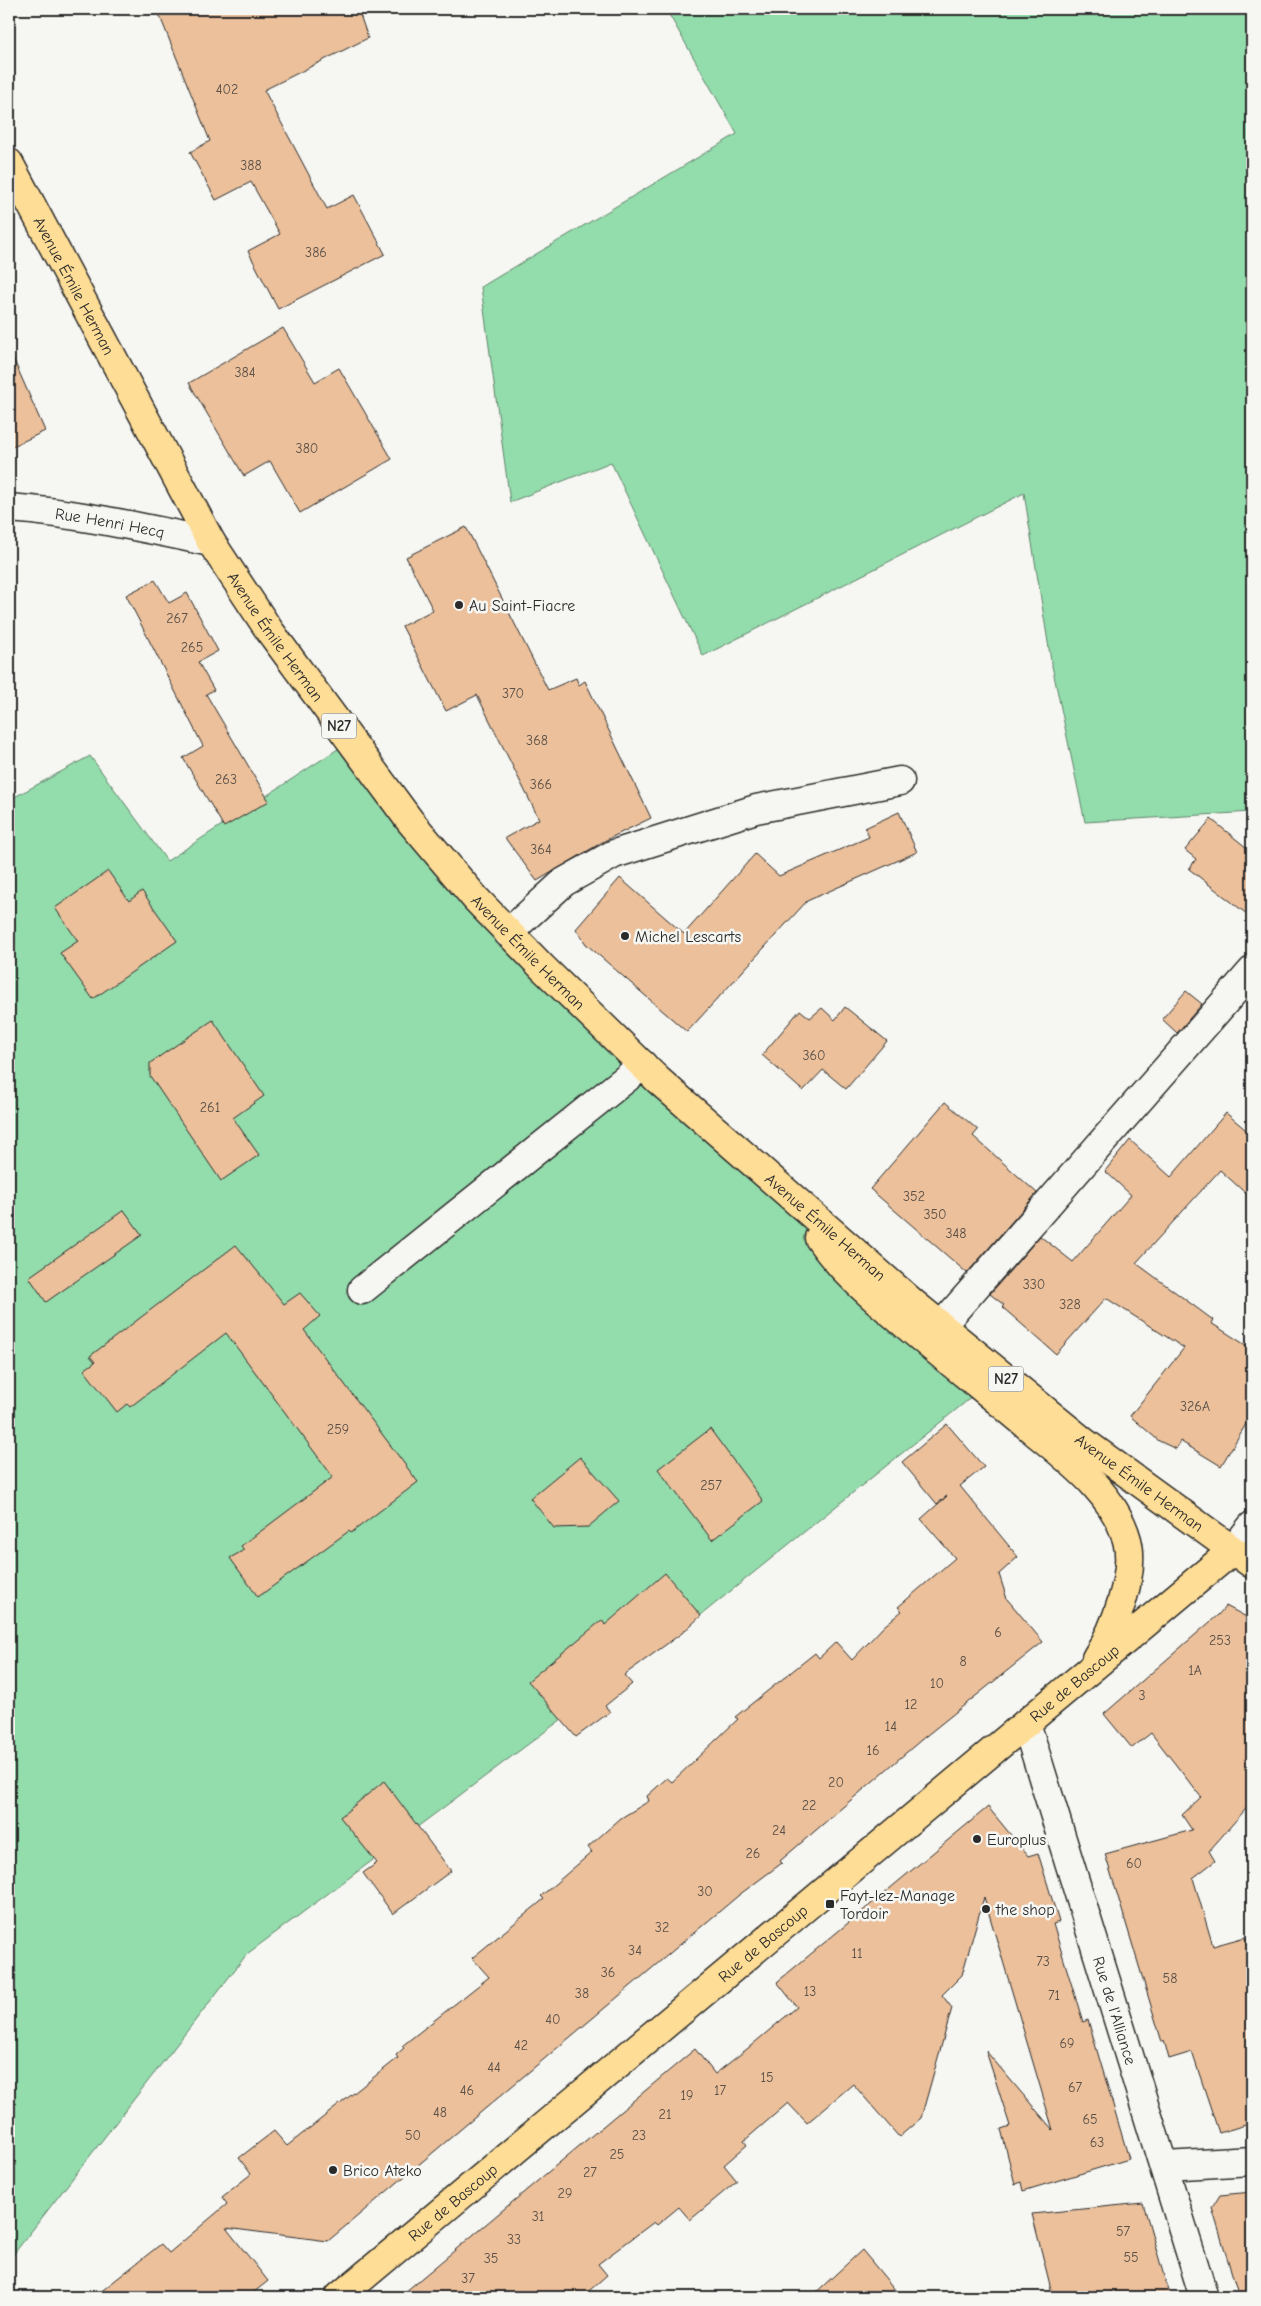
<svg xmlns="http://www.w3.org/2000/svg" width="1261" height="2306" viewBox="0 0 1261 2306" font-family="'Comic Neue',sans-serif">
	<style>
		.green { fill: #93dcab; stroke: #5f846b }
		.building { fill: #ebc09b; stroke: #2b2b2b }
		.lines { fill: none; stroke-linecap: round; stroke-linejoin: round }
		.minor-casing { stroke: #2b2b2b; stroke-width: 31 }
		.major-casing { stroke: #2b2b2b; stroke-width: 31 }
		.minor { stroke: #f6f6f2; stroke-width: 28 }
		.major { stroke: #fedd96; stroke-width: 28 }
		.poi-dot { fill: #2b2b2b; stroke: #f6f6f2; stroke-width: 2 }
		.labels { text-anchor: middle; stroke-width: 5; stroke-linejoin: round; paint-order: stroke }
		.number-label { font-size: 14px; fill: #5b5047 }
		.shield { fill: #f6f6f2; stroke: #686867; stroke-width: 1 }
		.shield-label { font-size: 15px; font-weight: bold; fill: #2b2b2b }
		.street-label { font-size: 16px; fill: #2b2b2b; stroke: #f6f6f2 }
		.poi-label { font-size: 16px; fill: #2b2b2b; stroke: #f6f6f2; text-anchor: start }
	</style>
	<rect width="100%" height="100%" fill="#f6f6f2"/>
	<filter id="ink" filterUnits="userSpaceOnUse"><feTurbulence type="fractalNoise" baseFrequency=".02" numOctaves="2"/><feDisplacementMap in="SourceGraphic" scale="10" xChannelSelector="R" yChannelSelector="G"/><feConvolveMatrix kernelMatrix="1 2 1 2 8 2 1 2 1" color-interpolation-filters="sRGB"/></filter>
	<g filter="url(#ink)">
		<!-- green -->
		<path class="green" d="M666 9H1252V812L1085 822 1051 661 1024 493 703 656 611 462 510 502 481 287 737 134Z
			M350 741 410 821 983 1388 696 1619 247 1954 9 2260V800L90 756 167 861Z"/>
		<!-- building -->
		<path class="building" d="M157 9H358L368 38 264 90 327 209 354 195 385 254 278 309 248 251 280 234 251 182 216 200 190 152 210 141Z
			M283 328 315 382 339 368 392 459 300 513 270 461 244 476 189 383Z
			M9 349 45 431 9 448Z
			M466 527 548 690 576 678 579 685 585 681 651 818 606 840 537 881 505 838 539 819 477 695 446 711 402 626 433 610 406 557Z
			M155 580 169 603 187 593 218 651 198 662 214 690 206 694 269 801 224 827 183 758 203 746 126 595Z
			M899 812 917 852 807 901 687 1032 586 944 576 929 620 878 684 934 755 854 779 876 869 837 865 828Z
			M1211 819 1252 852V918L1189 869 1196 859 1185 850Z
			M108 871 129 901 142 891 177 941 93 999 60 953 78 941 55 908Z
			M1186 991 1202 1004 1177 1033 1162 1019Z
			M845 1007 887 1041 846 1089 823 1070 803 1091 762 1055 800 1010 810 1018 822 1008 835 1020Z
			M213 1020 264 1096 233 1118 259 1155 221 1181 150 1076V1063Z
			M945 1102 978 1130 973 1136 1037 1193 967 1273 870 1189Z
			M1226 1113 1252 1135V1199L1220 1170 1136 1263 1213 1320 1211 1323 1252 1349V1414L1221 1466 1180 1441 1176 1449 1159 1441 1130 1416 1184 1348 1106 1298 1056 1354 1002 1307 1004 1305 990 1294 1040 1236 1073 1262 1131 1195 1105 1171 1130 1140 1171 1177Z
			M124 1210 142 1235 46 1302 29 1277Z
			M236 1245 284 1304 300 1293 320 1316 304 1330 418 1482 351 1533 349 1531 258 1597 230 1558 244 1550 241 1546 333 1477 226 1333 130 1407 127 1404 117 1412 84 1370 95 1362 90 1356Z
			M947 1424 984 1467 960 1486 1018 1557 999 1574 1007 1599 1043 1642 921 1740 780 1861 782 1863 739 1895 328 2241 226 2228 268 2281 248 2297H94L161 2244 169 2253 227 2204 222 2197 251 2174 239 2158 274 2131 287 2146 398 2058 396 2055 404 2048 402 2046 489 1977 472 1958 544 1899 541 1896 592 1852 588 1847 621 1818 649 1801 647 1796 667 1778 672 1782 738 1719 735 1717 815 1653 819 1658 836 1642 852 1660 884 1626 902 1611 898 1607 955 1558 921 1519 947 1496 937 1504 902 1462Z
			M710 1429 763 1501 712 1540 658 1469Z
			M580 1457 619 1501 588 1527 554 1528 530 1498Z
			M665 1573 701 1616 682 1633 624 1675 632 1684 605 1706 610 1712 576 1737 528 1681 602 1620 605 1625Z
			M1226 1606 1252 1620V1802L1209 1851 1215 1861 1193 1878 1213 1946 1245 1937 1252 1963V2123L1219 2133 1192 2052 1169 2059 1164 2040 1162 2042 1105 1854 1192 1830 1182 1815 1201 1797 1151 1733 1132 1748 1104 1714 1218 1615Z
			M384 1781 451 1871 393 1914 363 1873 377 1863 340 1817Z
			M988 1807 1028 1856 1038 1853 1059 1922 1053 1924 1083 2022 1088 2020 1129 2159 1023 2191 1021 2182 1015 2184 1001 2129 1010 2126 986 2051 1053 2130 984 1897 962 1975 942 1995 952 2008 921 2118 899 2137 853 2084 807 2123 788 2103 744 2141 747 2145 724 2165 737 2181 690 2220 679 2207 657 2225 654 2222 598 2264 607 2275 582 2297H399L695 2049 715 2074 747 2049 797 2007 777 1982Z
			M1252 2192V2297H1239L1212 2208 1220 2195Z
			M1143 2203 1170 2297H1053L1032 2214Z
			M862 2250 901 2297H811Z"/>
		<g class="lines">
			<!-- minor casing -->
			<g class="minor-casing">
				<g id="minor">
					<path id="s1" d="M9 508C77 513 144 528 211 542"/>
					<path d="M508 933 564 882 614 854 756 809 900 781"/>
					<path d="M362 1290 643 1065"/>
					<path d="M941 1326 1252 971"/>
					<path d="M1232 1551 1252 1526"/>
					<path id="s2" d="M1026 1723 1204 2297"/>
					<path d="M1165 2166 1252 2161"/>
				</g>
			</g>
			<!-- major casing -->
			<g class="major-casing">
				<g id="major">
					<path id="s3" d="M9 163 211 542 269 630 410 821 476 899 543 968 658 1080 913 1303 1084 1442 1252 1564"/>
					<path d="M819 1238C843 1273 875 1299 907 1326 949 1362 993 1396 1035 1432 1070 1461 1114 1493 1127 1540 1136 1573 1115 1630 1096 1658"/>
					<path id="s4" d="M339 2297 1232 1551"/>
				</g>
			</g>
			<!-- minor -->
			<use href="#minor" class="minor"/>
			<!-- major -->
			<use href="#major" class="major"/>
		</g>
	</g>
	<!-- markers -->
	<g class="poi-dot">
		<circle cx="459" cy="605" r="5"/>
		<circle cx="625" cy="936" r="5"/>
		<circle cx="977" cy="1839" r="5"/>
		<rect x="825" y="1899" width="10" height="10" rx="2.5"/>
		<circle cx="986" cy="1909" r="5"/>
		<circle cx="333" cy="2170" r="5"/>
	</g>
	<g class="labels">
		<!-- number labels -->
		<g class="number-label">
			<text x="227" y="94">402</text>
			<text x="251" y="170">388</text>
			<text x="316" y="257">386</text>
			<text x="245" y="377">384</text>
			<text x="307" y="453">380</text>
			<text x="177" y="623">267</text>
			<text x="192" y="652">265</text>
			<text x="513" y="698">370</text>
			<text x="537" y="745">368</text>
			<text x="226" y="784">263</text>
			<text x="541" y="789">366</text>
			<text x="541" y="854">364</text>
			<text x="814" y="1060">360</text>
			<text x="210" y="1112">261</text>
			<text x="914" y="1201">352</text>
			<text x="935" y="1219">350</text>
			<text x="956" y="1238">348</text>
			<text x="1034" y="1289">330</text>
			<text x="1070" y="1309">328</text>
			<text x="1195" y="1411">326A</text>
			<text x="338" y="1434">259</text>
			<text x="711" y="1490">257</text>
			<text x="998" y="1637">6</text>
			<text x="1220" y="1645">253</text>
			<text x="963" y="1666">8</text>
			<text x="1195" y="1675">1A</text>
			<text x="937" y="1688">10</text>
			<text x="1142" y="1700">3</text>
			<text x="911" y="1709">12</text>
			<text x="891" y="1731">14</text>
			<text x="873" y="1755">16</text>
			<text x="836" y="1787">20</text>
			<text x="809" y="1810">22</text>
			<text x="779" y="1835">24</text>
			<text x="753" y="1858">26</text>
			<text x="1134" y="1868">60</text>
			<text x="705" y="1896">30</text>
			<text x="662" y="1932">32</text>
			<text x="635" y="1955">34</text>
			<text x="857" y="1958">11</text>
			<text x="1043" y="1966">73</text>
			<text x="608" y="1977">36</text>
			<text x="1170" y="1983">58</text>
			<text x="810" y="1996">13</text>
			<text x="582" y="1998">38</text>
			<text x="1054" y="2000">71</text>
			<text x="553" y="2024">40</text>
			<text x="1067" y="2048">69</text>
			<text x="521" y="2050">42</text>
			<text x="494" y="2072">44</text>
			<text x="767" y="2082">15</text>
			<text x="1075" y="2092">67</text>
			<text x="467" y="2095">46</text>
			<text x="720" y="2095">17</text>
			<text x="687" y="2100">19</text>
			<text x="440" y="2117">48</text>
			<text x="665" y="2119">21</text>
			<text x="1090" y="2124">65</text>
			<text x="413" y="2140">50</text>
			<text x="639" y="2140">23</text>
			<text x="1097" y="2147">63</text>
			<text x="617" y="2159">25</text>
			<text x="590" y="2177">27</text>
			<text x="565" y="2198">29</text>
			<text x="538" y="2221">31</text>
			<text x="1123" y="2236">57</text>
			<text x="514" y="2244">33</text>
			<text x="1131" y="2262">55</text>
			<text x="491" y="2263">35</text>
			<text x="468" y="2283">37</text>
		</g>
		<!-- shield labels -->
		<g class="shield">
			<rect x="321.5" y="713.5" width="35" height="25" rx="4"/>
			<rect x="988.5" y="1366.5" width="35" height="25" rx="4"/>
		</g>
		<g class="shield-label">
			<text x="339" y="731">N27</text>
			<text x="1006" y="1384">N27</text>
		</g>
		<!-- street labels -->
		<g class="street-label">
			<text dy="6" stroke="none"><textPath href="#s3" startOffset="139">Avenue Émile Herman</textPath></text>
			<text dy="6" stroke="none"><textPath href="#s1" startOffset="102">Rue Henri Hecq</textPath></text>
			<text dy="6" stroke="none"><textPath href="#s3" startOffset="544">Avenue Émile Herman</textPath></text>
			<text dy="6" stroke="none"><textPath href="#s3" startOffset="949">Avenue Émile Herman</textPath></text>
			<text dy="6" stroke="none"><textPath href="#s3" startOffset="1354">Avenue Émile Herman</textPath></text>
			<text dy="6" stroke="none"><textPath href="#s3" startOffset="1759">Avenue Émile Herman</textPath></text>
			<text dy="6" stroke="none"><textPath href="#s4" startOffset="958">Rue de Bascoup</textPath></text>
			<text dy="6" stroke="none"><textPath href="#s4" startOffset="552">Rue de Bascoup</textPath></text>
			<text dy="6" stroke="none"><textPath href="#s2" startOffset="301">Rue de l'Alliance</textPath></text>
			<text dy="6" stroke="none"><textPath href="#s4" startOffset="148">Rue de Bascoup</textPath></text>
		</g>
		<!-- poi labels -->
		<g class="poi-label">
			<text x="469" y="611">Au Saint-Fiacre</text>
			<text x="635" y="942">Michel Lescarts</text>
			<text x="987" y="1845">Europlus</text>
			<text x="840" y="1901">Fayt-lez-Manage<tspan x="840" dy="18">Tordoir</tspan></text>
			<text x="996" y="1915">the shop</text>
			<text x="343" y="2176">Brico Ateko</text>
		</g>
	</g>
	<!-- margin -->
	<rect width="1261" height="2306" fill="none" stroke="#f6f6f2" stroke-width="30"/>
	<rect x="15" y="15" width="1231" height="2276" fill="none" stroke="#2b2b2b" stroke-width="2" filter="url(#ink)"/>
</svg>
